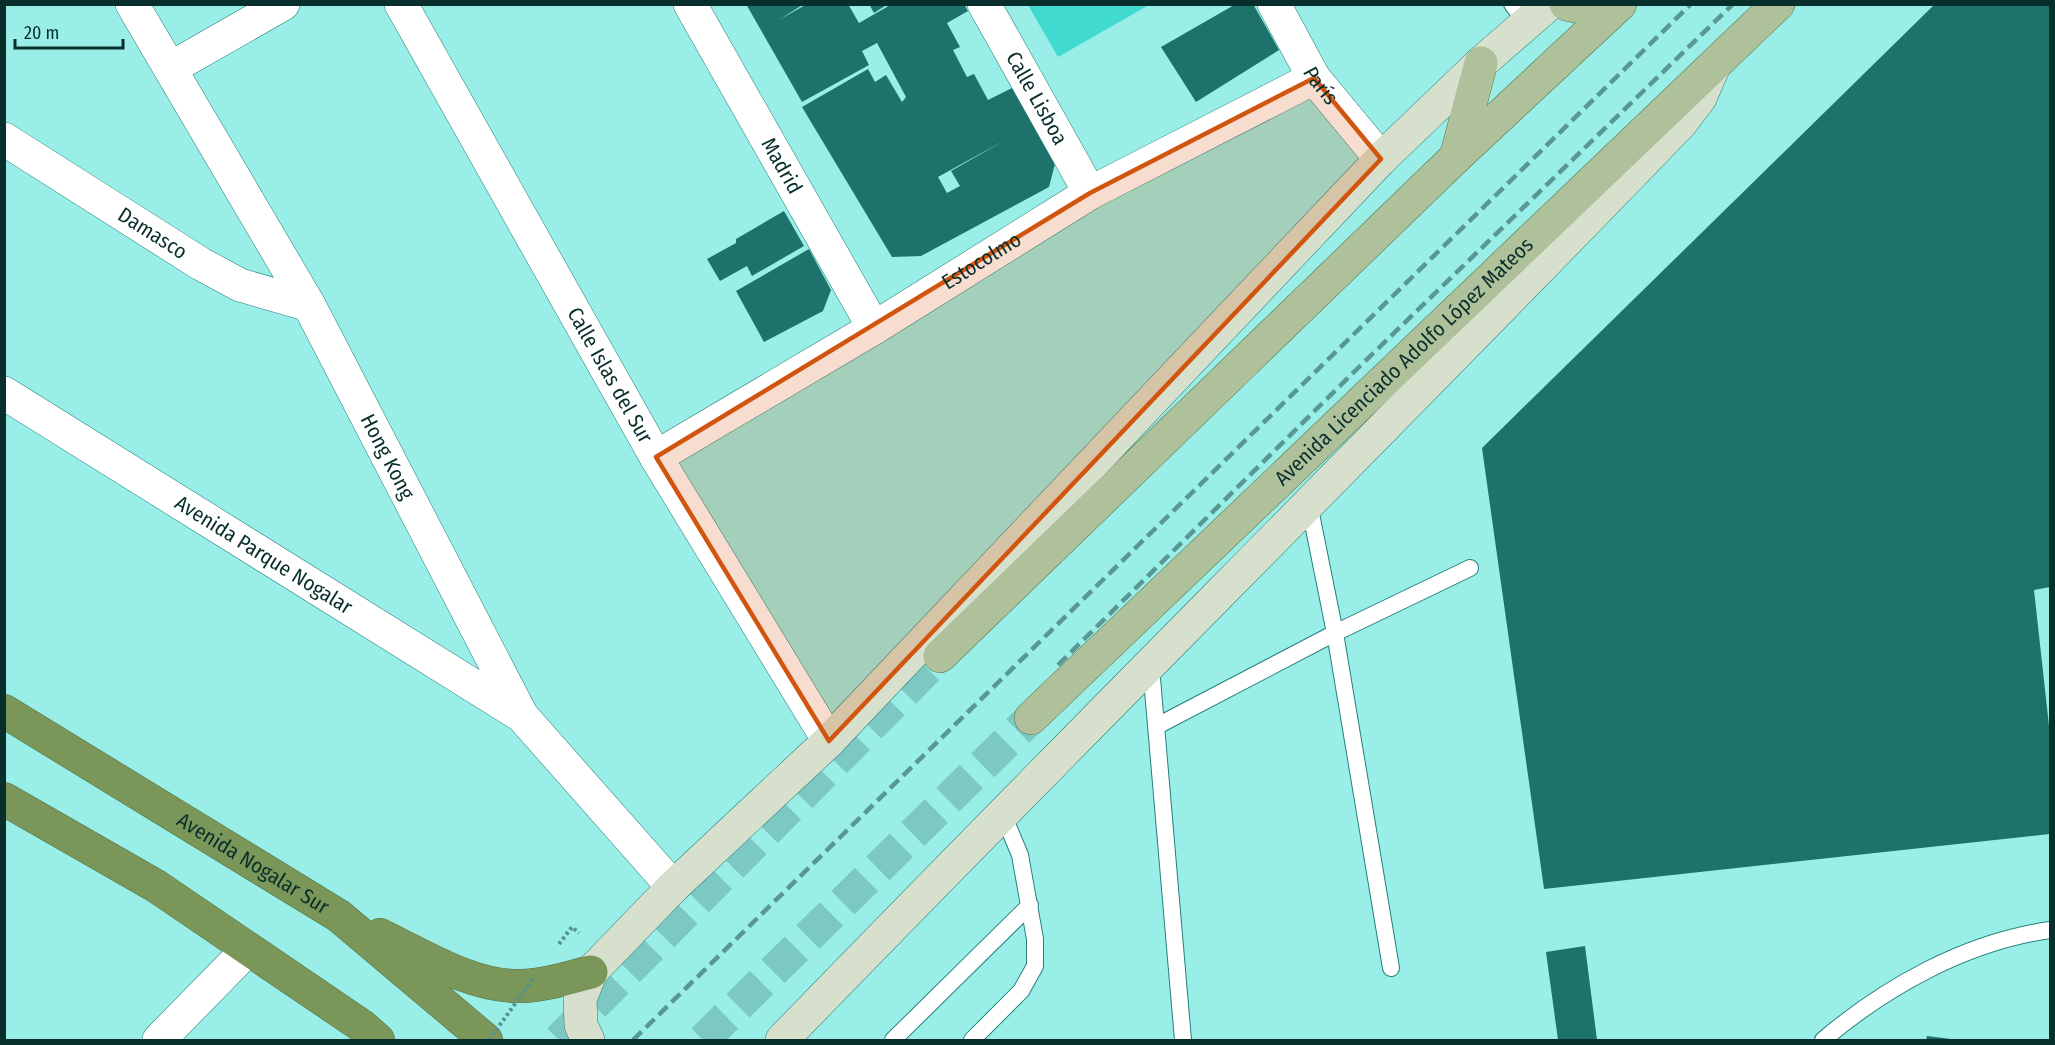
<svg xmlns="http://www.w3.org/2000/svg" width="2055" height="1045" viewBox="0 0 2055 1045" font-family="'Fira Sans Condensed',sans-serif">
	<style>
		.green { fill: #41dad0 }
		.building { fill: #1d726c; fill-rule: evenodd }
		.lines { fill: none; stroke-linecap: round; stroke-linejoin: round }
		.primary-tunnel { stroke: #7cc8c2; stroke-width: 33; stroke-dasharray: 33 16; stroke-linecap: butt }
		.lane-casing { stroke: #25807b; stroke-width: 18 }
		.street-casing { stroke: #25807b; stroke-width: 34 }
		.secondary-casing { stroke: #25807b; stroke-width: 34 }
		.primary-casing { stroke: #527349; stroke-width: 34 }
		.highway-casing { stroke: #527349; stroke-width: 34 }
		.path { stroke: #54928d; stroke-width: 4; stroke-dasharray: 3 3; stroke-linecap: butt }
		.lane { stroke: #fff; stroke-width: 16 }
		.street { stroke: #fff; stroke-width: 33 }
		.secondary { stroke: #d7e0cd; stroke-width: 33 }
		.primary { stroke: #afc19b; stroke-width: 33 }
		.highway { stroke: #7a9759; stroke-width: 33 }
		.rail { stroke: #589792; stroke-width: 4.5; stroke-dasharray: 12 6; stroke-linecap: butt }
		.path-bridge { stroke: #54928d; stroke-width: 4; stroke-dasharray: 3 3; stroke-linecap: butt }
		.marked { fill: #d2550f; fill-opacity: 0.2; stroke: #d2550f; stroke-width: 4.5; stroke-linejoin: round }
		.labels { text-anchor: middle; stroke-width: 6; stroke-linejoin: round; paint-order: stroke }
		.street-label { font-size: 21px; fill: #092f2c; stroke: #99eee7 }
	</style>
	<rect width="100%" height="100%" fill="#99eee7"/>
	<!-- green -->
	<path class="green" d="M1028 5H1149L1058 57Z"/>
	<!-- building -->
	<path class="building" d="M746 4H804L779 20 807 4H848L859 23 892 4H964L968 11 947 23 960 47 953 50 967 77 974 74 988 100 1014 87 1057 156 1049 187 921 256 892 257 802 107 868 69 875 82 886 75 902 102 906 97 877 43 862 51 869 65 802 102ZM1007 139 951 171 960 186 947 193 938 177Z
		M869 4H888L874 13Z
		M1236 4H1253L1279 50 1196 102 1161 47Z
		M1935 4H2050V587L2034 590 2050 735V834L1544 889 1482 448Z
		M784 211 804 246 752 276 747 266 720 281 707 259 736 243V239Z
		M809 249 831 290 823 311 764 342 736 291Z
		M1585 946 1597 1040H1558L1546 952Z
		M1927 1036 1951 1039V1040H1926Z"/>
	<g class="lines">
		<!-- primary-tunnel -->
		<path class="primary-tunnel" d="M559 1040 940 656
			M703 1040 1031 718"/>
		<!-- lane casing -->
		<g class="lane-casing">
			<path id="lane" d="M1512 4 1527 24
				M1309 504 1335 633 1391 968
				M1151 667 1183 1040
				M1157 726 1335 633 1470 568
				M893 1040 1030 905
				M972 1040 1021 991 1035 966V939L1020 855 1002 812
				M1823 1040C1887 986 1966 942 2050 930"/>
		</g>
		<!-- street casing -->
		<g class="street-casing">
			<g id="street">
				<path id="s1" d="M132 4 309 305 522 716 673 887"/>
				<path id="s2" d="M401 4 656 457 829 741"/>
				<path id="s3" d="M690 4 874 328"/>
				<path id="s4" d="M984 4 1090 193"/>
				<path id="s5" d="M1274 4 1314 78 1381 159"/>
				<path d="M171 68 283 4"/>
				<path id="s6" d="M4 139 201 264 240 285 309 305"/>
				<path id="s7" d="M4 393 522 716"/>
				<path id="s8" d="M656 457 874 328 1090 193 1314 78"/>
				<path d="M159 1040 248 949"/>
			</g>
		</g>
		<!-- secondary casing -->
		<g class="secondary-casing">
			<path id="secondary" d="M588 1040 581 1025 580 999 591 972 673 887 829 741 1381 159 1481 63 1549 4
				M782 1040C1080 732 1384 431 1681 123L1700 98 1713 68"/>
		</g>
		<!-- primary casing -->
		<g class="primary-casing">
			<g id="primary">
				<path d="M1566 4 1610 13"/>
				<path d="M1456 157 1481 63"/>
				<path d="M940 656 1456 157 1620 4"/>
				<path id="s9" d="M1031 718 1778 4"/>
			</g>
		</g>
		<!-- highway casing -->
		<g class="highway-casing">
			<g id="highway">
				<path id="s10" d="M4 711 339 916 486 1040"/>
				<path d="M4 799 156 886 362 1026 378 1040"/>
				<path d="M380 935C424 956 473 988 523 986 546 985 569 978 591 972"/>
			</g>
		</g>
		<!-- path -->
		<path class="path" d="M559 944 572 927 579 933"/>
		<!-- lane -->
		<use href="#lane" class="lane"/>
		<!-- street -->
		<use href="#street" class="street"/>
		<!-- secondary -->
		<use href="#secondary" class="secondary"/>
		<!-- primary -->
		<use href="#primary" class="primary"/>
		<!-- highway -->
		<use href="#highway" class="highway"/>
		<!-- rail -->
		<path class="rail" d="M1058 665 1359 367 1733 4
			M633 1040 1691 4"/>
		<!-- path-bridge -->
		<path class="path-bridge" d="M489 1040 535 976"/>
	</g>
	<!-- marked area -->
	<path class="marked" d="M1314 78 1381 159 829 741 656 457 1090 193Z"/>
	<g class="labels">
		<!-- street labels -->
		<g class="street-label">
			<text dy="7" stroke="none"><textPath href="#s5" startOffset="94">París</textPath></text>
			<text dy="7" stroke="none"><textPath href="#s4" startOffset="108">Calle Lisboa</textPath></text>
			<text dy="7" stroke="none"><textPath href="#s3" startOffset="186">Madrid</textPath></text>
			<text dy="7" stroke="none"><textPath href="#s6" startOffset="176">Damasco</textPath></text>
			<text dy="7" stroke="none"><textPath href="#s8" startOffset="380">Estocolmo</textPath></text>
			<text dy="7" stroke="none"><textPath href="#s9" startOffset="516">Avenida Licenciado Adolfo López Mateos</textPath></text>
			<text dy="7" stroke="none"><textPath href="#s2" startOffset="426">Calle Islas del Sur</textPath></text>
			<text dy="7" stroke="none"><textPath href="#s1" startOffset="520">Hong Kong</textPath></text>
			<text dy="7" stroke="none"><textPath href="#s7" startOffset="306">Avenida Parque Nogalar</textPath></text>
			<text dy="7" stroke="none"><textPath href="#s10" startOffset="292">Avenida Nogalar Sur</textPath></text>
		</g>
	</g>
	<!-- border -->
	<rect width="2055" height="1045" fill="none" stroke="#092f2c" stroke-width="12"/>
	<!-- scale -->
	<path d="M15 39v9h108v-9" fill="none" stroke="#092f2c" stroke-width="3"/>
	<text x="24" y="39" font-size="18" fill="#092f2c" stroke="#99eee7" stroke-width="4.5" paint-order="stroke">20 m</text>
</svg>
